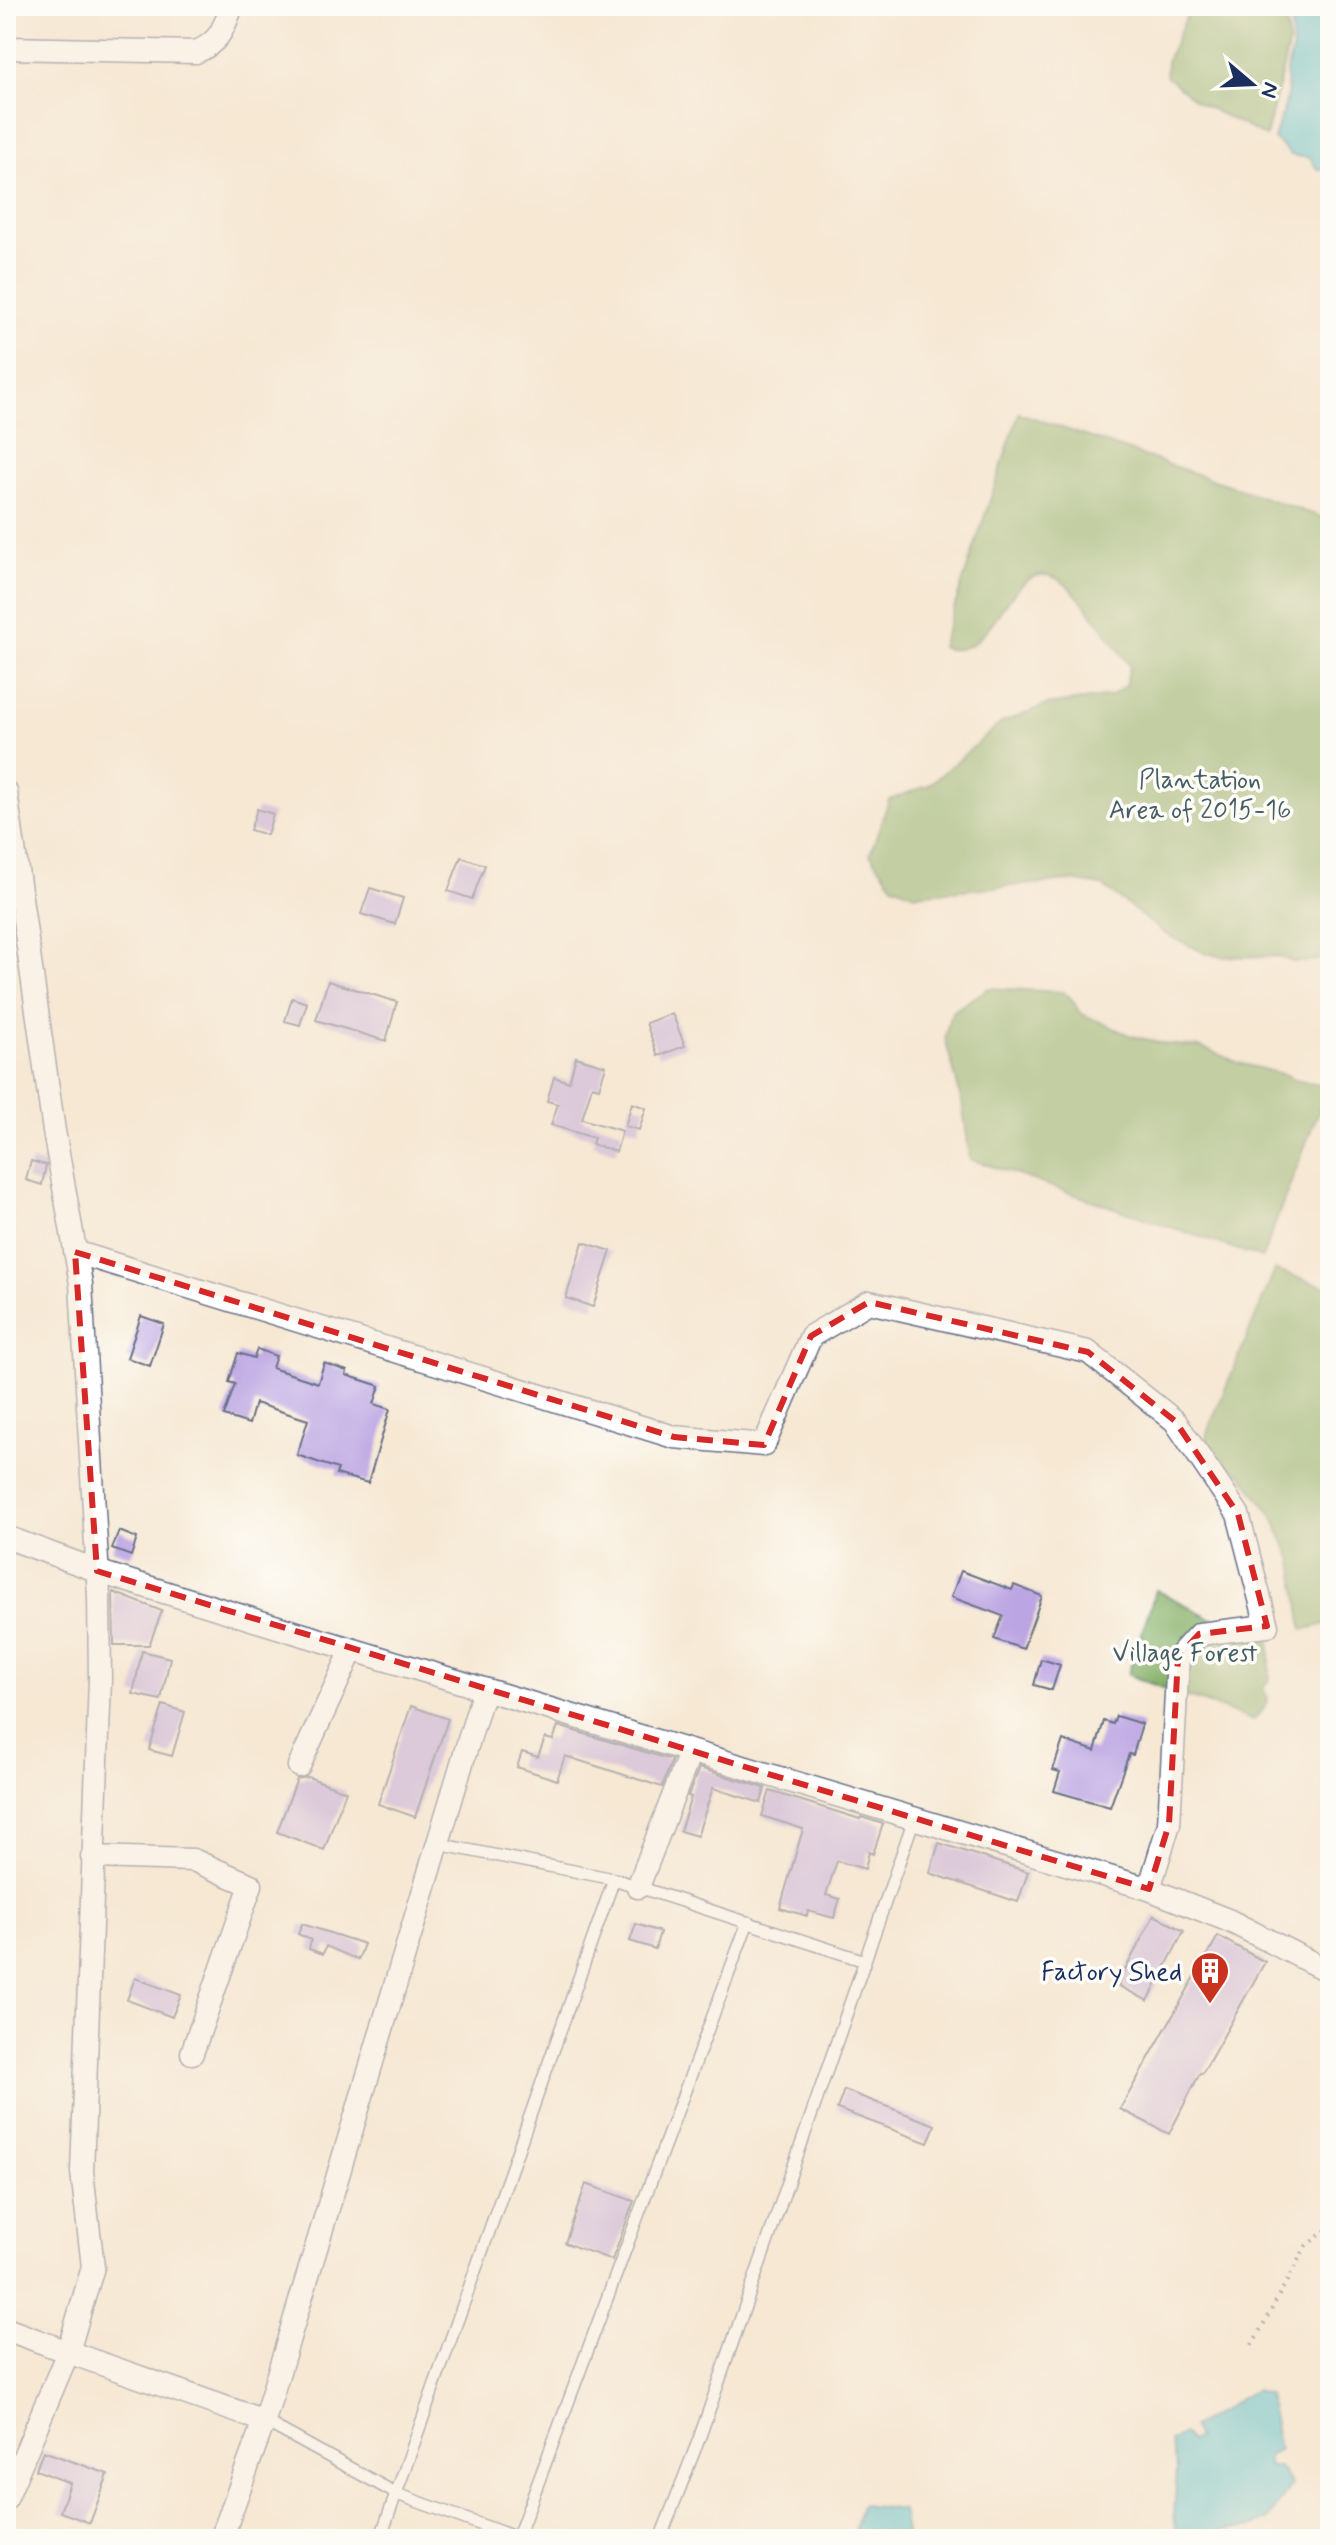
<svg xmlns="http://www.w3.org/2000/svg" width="1336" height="2545" viewBox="0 0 1336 2545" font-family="Mynerve,sans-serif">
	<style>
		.forest { fill: #85b068; stroke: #507063; stroke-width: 2 }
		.water { fill: #5ac5d4; stroke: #3a7a99; stroke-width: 2 }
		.building { fill: #bca5e3 }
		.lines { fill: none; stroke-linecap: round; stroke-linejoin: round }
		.lane-casing { stroke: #687087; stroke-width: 14 }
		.street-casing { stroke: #687087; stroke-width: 25 }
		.path { stroke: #687087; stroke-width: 4; stroke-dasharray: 2 6; stroke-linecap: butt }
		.lane { stroke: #fff; stroke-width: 11 }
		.street { stroke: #fff; stroke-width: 22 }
		.marked { fill: none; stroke: #d62828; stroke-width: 6; stroke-dasharray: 16 10; stroke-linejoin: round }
		.labels { text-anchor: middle; stroke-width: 7; stroke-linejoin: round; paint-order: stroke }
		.park-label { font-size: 26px; fill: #455e66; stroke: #fdfcf7 }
		.poi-label { font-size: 26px; fill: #1b2f5e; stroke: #fdfcf7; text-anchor: end }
	</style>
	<rect width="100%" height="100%" fill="#fdfcf7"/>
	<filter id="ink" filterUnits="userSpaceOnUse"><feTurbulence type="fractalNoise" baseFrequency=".0125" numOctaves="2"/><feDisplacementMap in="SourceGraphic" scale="16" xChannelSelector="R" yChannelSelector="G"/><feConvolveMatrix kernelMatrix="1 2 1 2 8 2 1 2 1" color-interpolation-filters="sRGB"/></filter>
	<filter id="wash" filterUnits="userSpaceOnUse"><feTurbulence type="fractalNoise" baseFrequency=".006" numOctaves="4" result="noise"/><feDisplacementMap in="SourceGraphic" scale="32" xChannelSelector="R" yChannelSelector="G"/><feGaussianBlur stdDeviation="1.8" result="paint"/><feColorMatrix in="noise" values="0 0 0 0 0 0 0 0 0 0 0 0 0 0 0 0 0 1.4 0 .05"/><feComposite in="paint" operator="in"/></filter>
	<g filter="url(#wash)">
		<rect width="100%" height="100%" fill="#f6e8d3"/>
		<!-- forest -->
		<path class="forest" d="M1191 6H1293L1286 18 1289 43 1266 137 1197 102 1166 76 1167 60Z
			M1019 413 1330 520V957L1307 962H1293L1275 956 1223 957 1205 953 1165 934 1103 886 1070 881 915 894 893 885 870 854 889 800 929 785 1001 723 1046 705 1111 696 1125 686 1130 666C1115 645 1079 591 1058 579 1007 552 996 668 941 647Z
			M989 988 1063 992 1071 998 1080 1013 1129 1035 1164 1044 1201 1047 1239 1063 1289 1076 1295 1080 1328 1086 1262 1258 970 1159 962 1102 945 1038 949 1019 953 1011Z
			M1275 1270 1330 1288V1623L1303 1630 1293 1561 1272 1515 1240 1473 1203 1448 1208 1430Z
			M1156 1590 1226 1626 1249 1632 1270 1642V1678L1263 1688 1268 1698 1266 1706 1253 1721C1212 1703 1169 1693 1128 1674Z"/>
		<!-- water -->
		<path class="water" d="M1300 6H1330V170L1317 169 1310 158 1291 155 1274 139 1288 94 1286 71 1293 49 1291 22Z
			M1255 2390 1268 2395 1279 2449 1267 2457 1269 2467H1279L1291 2485 1268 2520 1253 2526 1193 2535 1176 2528 1174 2515 1177 2469 1170 2442 1183 2434 1190 2441 1197 2438 1192 2428Z
			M861 2505 902 2510 907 2539H852Z"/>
		<g id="blocks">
			<!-- building -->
			<path class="building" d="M257 809 273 814 267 835 250 830Z
				M461 857 485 865 472 899 448 891Z
				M370 888 403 898 395 924 361 914Z
				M328 981 397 1002 386 1041 316 1020Z
				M292 998 307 1003 300 1025 285 1021Z
				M672 1013 685 1046 658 1056 646 1023Z
				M576 1057 606 1066 599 1088 592 1086 582 1119 622 1131 616 1152 592 1144 594 1138 551 1125 558 1104 547 1101 554 1077 569 1082Z
				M632 1103 646 1108 639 1130 625 1126Z
				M31 1161 46 1165 42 1185 26 1180Z
				M583 1242 611 1251 593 1307 566 1298Z
				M141 1316 164 1324 150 1366 127 1358Z
				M257 1349 276 1356 272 1368 318 1383 324 1363 347 1371 346 1375 380 1386 374 1404 390 1409 368 1483 336 1474 338 1469 297 1455 308 1420 255 1403 249 1424 224 1416 235 1384 229 1382 238 1353 254 1358Z
				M119 1531 137 1538 131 1556 112 1549Z
				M961 1571 1012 1590 1014 1585 1042 1596 1023 1649 994 1639 1003 1616 951 1597Z
				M113 1592 162 1611 149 1645H114Z
				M142 1651 170 1658 161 1700 133 1694Z
				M1041 1659 1060 1665 1052 1690 1034 1685Z
				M163 1705 185 1712 172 1756 149 1750Z
				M411 1706 448 1719 415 1817 378 1804Z
				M1116 1716 1142 1724 1133 1755 1129 1754 1110 1807 1054 1791 1060 1772 1053 1770 1063 1740 1095 1751 1104 1721 1113 1724Z
				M558 1726 672 1760 662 1787 565 1756 557 1780 517 1767 522 1752 538 1757 545 1738 553 1740Z
				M699 1768 765 1788 761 1803 713 1788 697 1836 680 1831 691 1797 688 1796Z
				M308 1777 346 1791 324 1850 277 1832 297 1779Z
				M770 1791 860 1819 861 1817 883 1824 873 1854 869 1852 865 1869 837 1861 826 1895 840 1899 834 1918 808 1911 807 1916 780 1908 803 1829 762 1816Z
				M939 1843 1028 1872 1018 1902 930 1873Z
				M1154 1915 1184 1931 1148 2001 1117 1985Z
				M302 1924 364 1944 358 1960 326 1946 323 1954 309 1949 311 1940 298 1934Z
				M636 1924 660 1932 655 1949 630 1941Z
				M1218 1936 1265 1962 1202 2074 1200 2073 1169 2134 1120 2109Z
				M135 1978 181 1995 172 2017 127 2000Z
				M844 2090 935 2125 928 2143 837 2109Z
				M586 2184 634 2201 612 2260 565 2243Z
				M43 2451 108 2474 90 2523 60 2512 70 2483 36 2470Z"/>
		</g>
	</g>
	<g filter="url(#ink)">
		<use href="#blocks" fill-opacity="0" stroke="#687087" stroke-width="2"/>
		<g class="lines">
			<!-- lane casing -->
			<g class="lane-casing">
				<path id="lane" d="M438 1844 614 1879 865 1961
					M264 2421 397 2494 520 2539
					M380 2539 614 1879
					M517 2539 748 1922
					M660 2539 699 2439 914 1819"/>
			</g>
			<!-- street casing -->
			<g class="street-casing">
				<path id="street" d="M6 48 196 52C220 42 223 29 232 6
					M6 792 54 1131 81 1284 99 1597 100 1679 82 2172 93 2267 68 2352 264 2421
					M75 1252 674 1437 764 1445 811 1336 869 1302 1088 1352 1175 1421 1238 1514 1267 1626 1199 1634 1178 1657 1169 1824 1149 1889
					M6 1537 109 1575 284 1629 1149 1889 1230 1921 1330 1972
					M299 1766 352 1650
					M92 1857 193 1860 251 1885 192 2053
					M638 1887 690 1753
					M6 2329 68 2352 6 2499
					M221 2539 264 2421 484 1690"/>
			</g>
			<!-- path -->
			<path class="path" d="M1252 2345 1306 2246 1330 2227"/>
			<!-- lane -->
			<use href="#lane" class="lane"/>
			<!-- street -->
			<use href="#street" class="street"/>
		</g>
	</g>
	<!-- marked area -->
	<path d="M0 0H1336V2545H0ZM75 1252 674 1437 764 1445 811 1336 869 1302 1088 1352 1175 1421 1238 1514 1267 1626 1199 1634 1178 1657 1169 1824 1149 1889 97 1571Z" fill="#f6e8d3" fill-opacity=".55" fill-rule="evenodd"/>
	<path class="marked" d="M75 1252 674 1437 764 1445 811 1336 869 1302 1088 1352 1175 1421 1238 1514 1267 1626 1199 1634 1178 1657 1169 1824 1149 1889 97 1571Z"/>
	<!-- icons -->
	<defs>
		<g id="building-pin" transform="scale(2)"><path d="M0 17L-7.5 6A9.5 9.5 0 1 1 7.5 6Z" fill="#c8321e" stroke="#fdfcf7"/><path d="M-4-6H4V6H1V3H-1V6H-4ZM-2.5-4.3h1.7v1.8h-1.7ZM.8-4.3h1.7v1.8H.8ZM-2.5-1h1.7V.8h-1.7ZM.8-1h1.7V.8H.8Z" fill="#fff"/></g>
	</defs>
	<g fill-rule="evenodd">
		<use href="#building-pin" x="1210" y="1971"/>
	</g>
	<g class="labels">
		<!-- park labels -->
		<g class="park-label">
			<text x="1200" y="788">Plantation<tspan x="1200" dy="30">Area of 2015-16</tspan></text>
			<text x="1185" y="1661">Village Forest</text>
		</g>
		<!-- poi labels -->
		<g class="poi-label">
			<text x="1182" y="1980">Factory Shed</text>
		</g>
	</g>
	<!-- margin -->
	<rect width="1336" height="2545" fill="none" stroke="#fdfcf7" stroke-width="32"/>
	<!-- north arrow -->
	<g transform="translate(1252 84) rotate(109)" stroke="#fdfcf7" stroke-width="6" paint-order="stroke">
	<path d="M0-6L14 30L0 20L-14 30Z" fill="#1b2f5e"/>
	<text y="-12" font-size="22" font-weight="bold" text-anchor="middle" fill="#1b2f5e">N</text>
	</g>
</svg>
